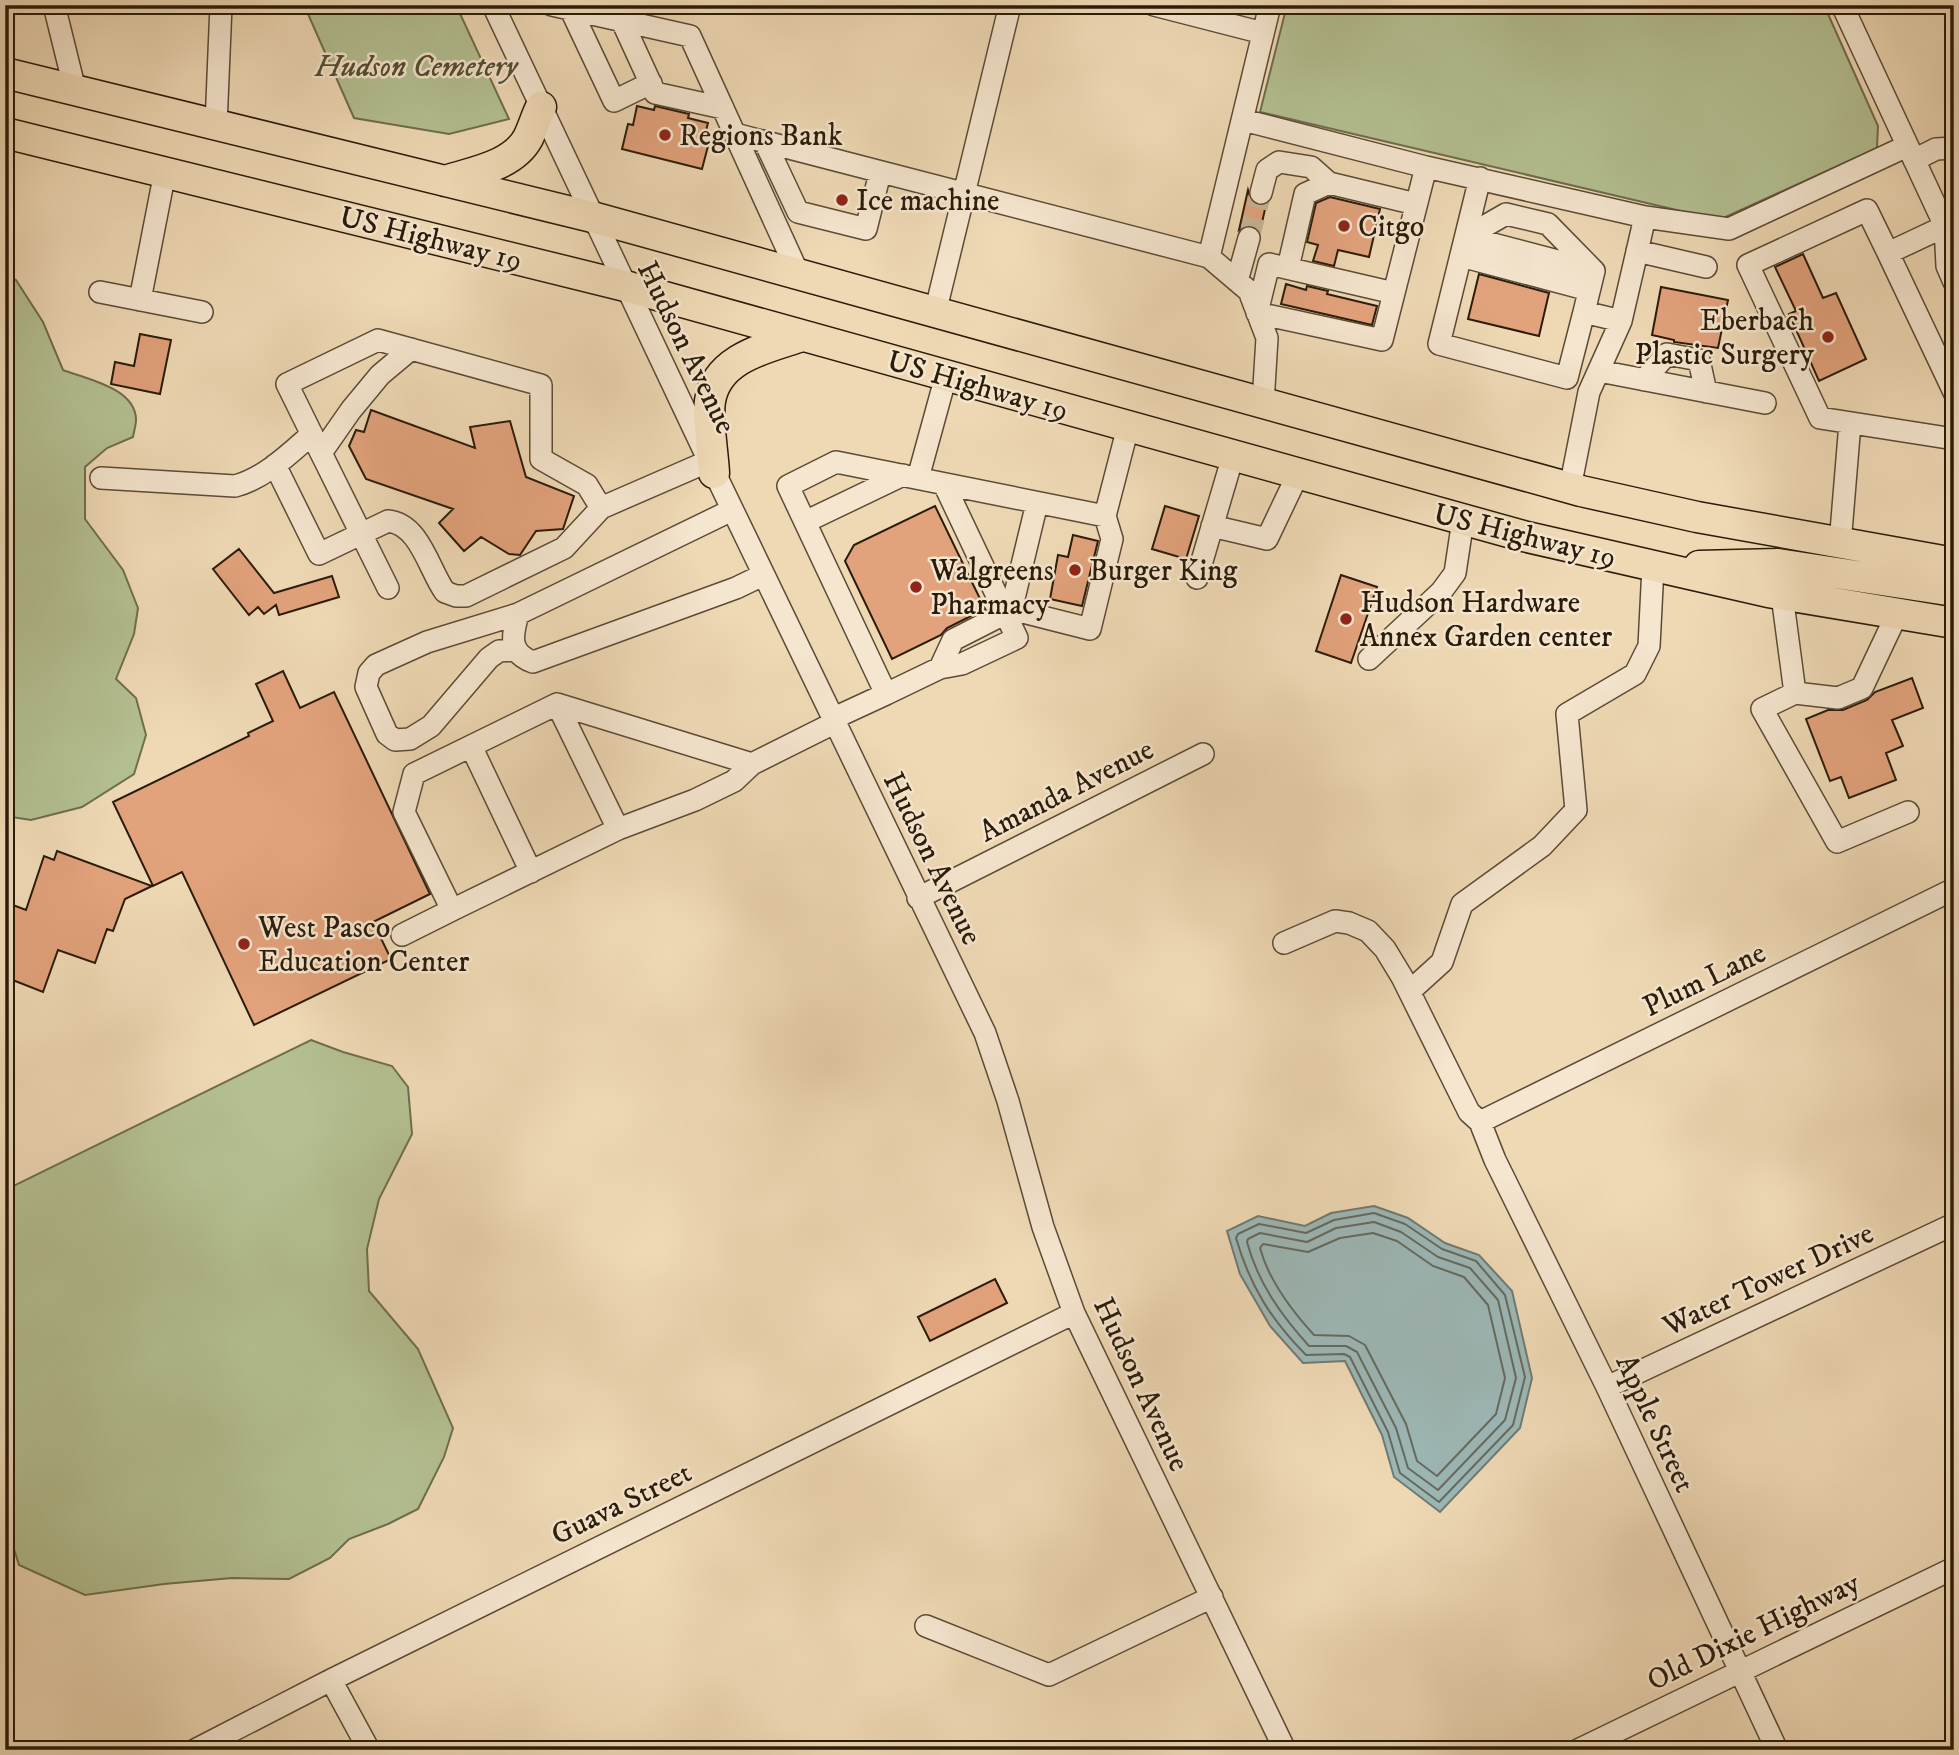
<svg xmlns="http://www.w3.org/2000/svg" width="1959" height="1755" viewBox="0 0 1959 1755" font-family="'IM FELL DW Pica',serif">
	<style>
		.green { fill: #b4c092; stroke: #6f6e4e; stroke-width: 2 }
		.water { fill: #9db8b7; stroke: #6f7a72; stroke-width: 2 }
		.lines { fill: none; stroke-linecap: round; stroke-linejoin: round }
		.shore { stroke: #646a60; stroke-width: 2 }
		.building { fill: #e2a27c; stroke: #2a1c0a; stroke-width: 2 }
		.minor-tunnel { stroke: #c8b393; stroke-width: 21; stroke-dasharray: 21 10; stroke-linecap: butt }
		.minor-casing { stroke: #5b4b35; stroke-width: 24 }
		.highway-casing { stroke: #2a1c0a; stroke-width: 33 }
		.minor { stroke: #f5e6cf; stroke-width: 21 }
		.highway { stroke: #efd9b5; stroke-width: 30 }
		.poi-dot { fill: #8f2418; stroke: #f5e6cf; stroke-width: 2.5 }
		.labels { text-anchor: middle; stroke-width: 5; stroke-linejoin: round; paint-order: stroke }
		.park-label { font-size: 30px; font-style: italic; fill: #534d33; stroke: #f5e6cf }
		.poi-label { font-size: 30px; fill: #2a1c0a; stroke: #f5e6cf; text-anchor: start }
		.street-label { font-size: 30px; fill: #2a1c0a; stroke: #f5e6cf }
	</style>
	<rect width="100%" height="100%" fill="#efd9b5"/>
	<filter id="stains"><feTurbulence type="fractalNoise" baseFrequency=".00286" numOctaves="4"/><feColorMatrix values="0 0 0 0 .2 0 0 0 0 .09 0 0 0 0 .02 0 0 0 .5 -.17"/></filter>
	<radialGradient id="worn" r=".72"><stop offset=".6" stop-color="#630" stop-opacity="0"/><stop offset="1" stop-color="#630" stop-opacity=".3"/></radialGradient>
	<!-- green -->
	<path class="green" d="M304 5H456L509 119 449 134 354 118Z
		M1287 5H1824L1878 126 1877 148 1719 220 1260 112Z
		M5 275 16 280 43 322 63 370C86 379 136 388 136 420 136 425 134 431 133 437L107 448 85 467V519L123 570 138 608 134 634 116 679 136 698 146 735 134 774 82 807 31 820 5 816Z
		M311 1040 343 1052 392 1066 408 1087 412 1134 379 1199 367 1249 369 1291 418 1349 453 1428 444 1457 418 1509 388 1524 349 1539 330 1558 289 1579 232 1578 164 1584 85 1595 19 1565 5 1521V1190Z"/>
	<!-- water -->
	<path class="water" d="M1374 1206 1408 1218 1445 1243 1479 1255 1512 1291 1532 1378 1520 1428 1440 1512 1394 1477 1382 1435 1345 1361 1303 1363 1270 1326 1240 1274 1227 1231 1258 1216 1305 1226 1331 1213Z"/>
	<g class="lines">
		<!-- shore -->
		<path class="shore" d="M1374 1213 1405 1224 1442 1249 1476 1261 1505 1295 1525 1377 1513 1425 1439 1502 1400 1473 1388 1432 1350 1357 1344 1354 1306 1355C1271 1320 1250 1286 1236 1238L1238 1234 1259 1224 1306 1233 1334 1220Z
			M1374 1222 1401 1232 1438 1257 1470 1268 1498 1300 1516 1378 1505 1420 1438 1490 1408 1468 1396 1428 1357 1352 1346 1346H1309C1281 1315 1258 1283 1247 1242L1248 1239 1260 1233 1307 1242 1336 1228Z
			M1373 1233 1397 1241 1433 1266 1464 1277 1488 1305 1505 1378 1496 1414 1437 1476 1417 1461 1406 1424 1365 1345 1349 1336 1314 1335C1291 1310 1269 1281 1260 1248L1263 1244 1308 1252 1340 1238Z"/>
	</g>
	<!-- building -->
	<path class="building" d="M637 106 654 110 655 106 689 114 688 118 708 123 702 145 708 146 702 169 622 149 628 124 633 125Z
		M1248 190 1252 203 1258 206 1266 205 1260 231 1252 225 1245 226 1239 230Z
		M1330 197 1380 209 1369 257 1338 250 1334 266 1313 261 1318 245 1307 242 1316 203Z
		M1803 254 1823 298 1836 293 1866 359 1819 381 1789 314 1796 311 1775 267Z
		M1479 274 1549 293 1539 336 1468 319Z
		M1286 284 1306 290 1307 286 1328 291 1327 294 1377 306 1372 325 1281 304Z
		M1661 287 1728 300 1718 348 1674 342V340L1652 335Z
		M140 334 171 340 160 394 111 384 115 362 134 366Z
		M371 410 475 448 470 427 510 421 526 477 574 496 563 529 536 531 520 555 509 554 481 537 464 551 439 523 453 509 366 479 349 446 356 430 364 432Z
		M935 506 985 609 947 628 941 635 892 659 845 561 854 545Z
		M1165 506 1199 516 1186 559 1152 549Z
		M1073 535 1098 541 1082 606 1050 599 1058 555 1068 557Z
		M239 549 274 593 332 576 339 597 279 615 276 605 264 614 258 607 249 615 213 569Z
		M1341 575 1377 587 1351 663 1316 651Z
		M283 671 300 708 334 692 430 894 373 922 391 959 254 1025 182 872 153 886 113 802 249 736 248 733 273 721 256 684Z
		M1912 678 1923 708 1892 720 1903 746 1886 753 1896 780 1849 798 1841 777 1830 781 1806 719 1828 710H1843L1867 700 1875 692Z
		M57 851 152 886 125 899 113 931 107 929 95 963 58 950 43 992 5 977V902L26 910 44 856 54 860Z
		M995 1279 1007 1303 930 1341 918 1317Z"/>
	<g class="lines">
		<!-- minor-tunnel -->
		<path class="minor-tunnel" d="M1249 238 1261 193"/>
		<!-- minor casing -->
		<g class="minor-casing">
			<path id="minor" d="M54 5 75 90
				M493 5 709 461 985 1033 1008 1101 1043 1227 1074 1313 1285 1750
				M552 5 690 36 799 275
				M1154 5 1263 33
				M1842 5 1945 226 1947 266 1954 282
				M571 10 614 101 651 83
				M622 21 655 93 723 108
				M1243 120 1426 167 1645 217 1729 229 1907 146
				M216 125 221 5
				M735 134 1209 257 1249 291 1267 338 1263 403
				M765 142 798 212 866 229 880 173
				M1914 160 1936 149 1954 148
				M1480 178 1439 344 1567 378 1584 312 1621 321
				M1261 193 1267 170 1279 162 1311 167 1329 183
				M1954 222 1888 253 1954 392
				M1466 237 1506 214 1548 224 1594 271 1584 312
				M1466 237 1592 270
				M1637 251 1706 267
				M1888 253 1867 210 1748 265 1820 418 1954 439
				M1461 256 1589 290
				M1209 257 1270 5
				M1288 268 1305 194 1329 183 1416 204
				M1237 281 1249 238
				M100 292 202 312
				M1394 293 1269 264 1257 313 1382 340 1426 167
				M140 300 165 172
				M935 313 1010 5
				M1599 371 1765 403
				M1644 380 1667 354 1699 360 1706 392
				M321 453 287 384 378 340 541 385V459L587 485 601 508
				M275 465 319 554 388 521C420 524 429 570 445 592L456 596H466L564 548 601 508 709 461
				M101 478 235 486C265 478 289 454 312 434
				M918 478 946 376
				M1570 488 1589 392 1621 321 1645 217
				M805 522 903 475
				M1212 526 1267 539 1298 474
				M1840 544 1850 423
				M1197 578 1233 456
				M388 588 321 453 351 410 380 375 411 349
				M1782 595 1795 693 1762 709 1837 842 1908 812
				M1011 609 1090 629 1112 539 1105 516
				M518 614C512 635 508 653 533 662L736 588 763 575
				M1009 619 1037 503
				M515 650 499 651 489 658 431 726 410 739 395 740 387 734 366 687 369 673 376 665 427 642 518 614 732 510
				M1369 659 1441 592 1455 573 1463 520
				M940 668 953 640 1006 613
				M1795 693 1838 698 1862 688 1897 614
				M886 694 940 668 962 664 1017 638 944 484
				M557 704 618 829
				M832 719 886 694 788 486 836 462 1105 516 1128 427
				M471 746 531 872
				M752 764 557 704 414 774 404 812 452 910 618 829 695 800 734 781 752 764 834 723
				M918 898 1203 754
				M402 935 452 910
				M1284 943 1335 921 1349 923 1368 931 1385 949 1402 977 1469 1112 1480 1122 1495 1160 1607 1387 1777 1750
				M1410 991 1442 962 1462 904 1542 846 1576 810 1567 714 1635 674 1649 646 1653 567
				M1480 1122 1954 889
				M1607 1387 1954 1224
				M926 1626 1049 1675 1212 1597
				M331 1680 369 1750
				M195 1750 331 1680 1074 1313
				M1578 1750 1954 1568"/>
		</g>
		<!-- highway casing -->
		<g class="highway-casing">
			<path id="highway" d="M5 73 592 217 1581 491 1697 517 1954 563
				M5 133 625 286 1523 536 1768 592 1954 623
				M445 181C473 172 513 166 528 138 533 128 536 117 541 107
				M714 473C713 453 707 419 710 401 717 357 767 348 802 336
				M1699 566 1778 564 1954 591"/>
		</g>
		<!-- minor -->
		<use href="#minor" class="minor"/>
		<!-- highway -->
		<use href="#highway" class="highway"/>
	</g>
	<!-- markers -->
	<g class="poi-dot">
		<circle cx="665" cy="135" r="7"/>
		<circle cx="842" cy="200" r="7"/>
		<circle cx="1344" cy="226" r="7"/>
		<circle cx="1828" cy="337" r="7"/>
		<circle cx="1075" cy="570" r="7"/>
		<circle cx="916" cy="587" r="7"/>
		<circle cx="1346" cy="619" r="7"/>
		<circle cx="244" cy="944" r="7"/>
	</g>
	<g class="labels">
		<!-- park labels -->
		<g class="park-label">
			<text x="416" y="76">Hudson Cemetery</text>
		</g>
		<!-- poi labels -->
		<g class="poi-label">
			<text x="679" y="145">Regions Bank</text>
			<text x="856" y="210">Ice machine</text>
			<text x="1358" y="236">Citgo</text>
			<text x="1814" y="330" text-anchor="end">Eberbach<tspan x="1814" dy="34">Plastic Surgery</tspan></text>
			<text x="930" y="580">Walgreens<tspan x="930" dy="34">Pharmacy</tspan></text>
			<text x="1089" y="580">Burger King</text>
			<text x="1360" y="612">Hudson Hardware<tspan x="1360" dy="34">Annex Garden center</tspan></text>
			<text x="258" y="937">West Pasco<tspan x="258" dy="34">Education Center</tspan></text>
		</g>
		<!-- street labels -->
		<g class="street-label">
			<text transform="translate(431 238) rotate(14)" y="10">US Highway 19</text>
			<text transform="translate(687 347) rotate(64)" y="10">Hudson Avenue</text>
			<text transform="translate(978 385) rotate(16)" y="10">US Highway 19</text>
			<text transform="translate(1525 535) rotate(14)" y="10">US Highway 19</text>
			<text transform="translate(1066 790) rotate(-27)" y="10">Amanda Avenue</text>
			<text transform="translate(933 858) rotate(64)" y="10">Hudson Avenue</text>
			<text transform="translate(1704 979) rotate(-26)" y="10">Plum Lane</text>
			<text transform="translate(1768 1279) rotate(-25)" y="10">Water Tower Drive</text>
			<text transform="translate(1142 1384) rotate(65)" y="10">Hudson Avenue</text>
			<text transform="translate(1656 1423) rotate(65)" y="10">Apple Street</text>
			<text transform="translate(621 1503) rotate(-26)" y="10">Guava Street</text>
			<text transform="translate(1753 1631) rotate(-26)" y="10">Old Dixie Highway</text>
		</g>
	</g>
	<!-- margin -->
	<rect width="1959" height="1755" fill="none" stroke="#efd9b5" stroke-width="28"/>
	<rect x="7" y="7" width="1945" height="1741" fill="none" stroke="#2a1c0a" stroke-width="3.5"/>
	<rect x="14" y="14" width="1931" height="1727" fill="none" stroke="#2a1c0a" stroke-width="2"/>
	<rect width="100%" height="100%" filter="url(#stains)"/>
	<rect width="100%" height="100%" fill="url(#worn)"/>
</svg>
